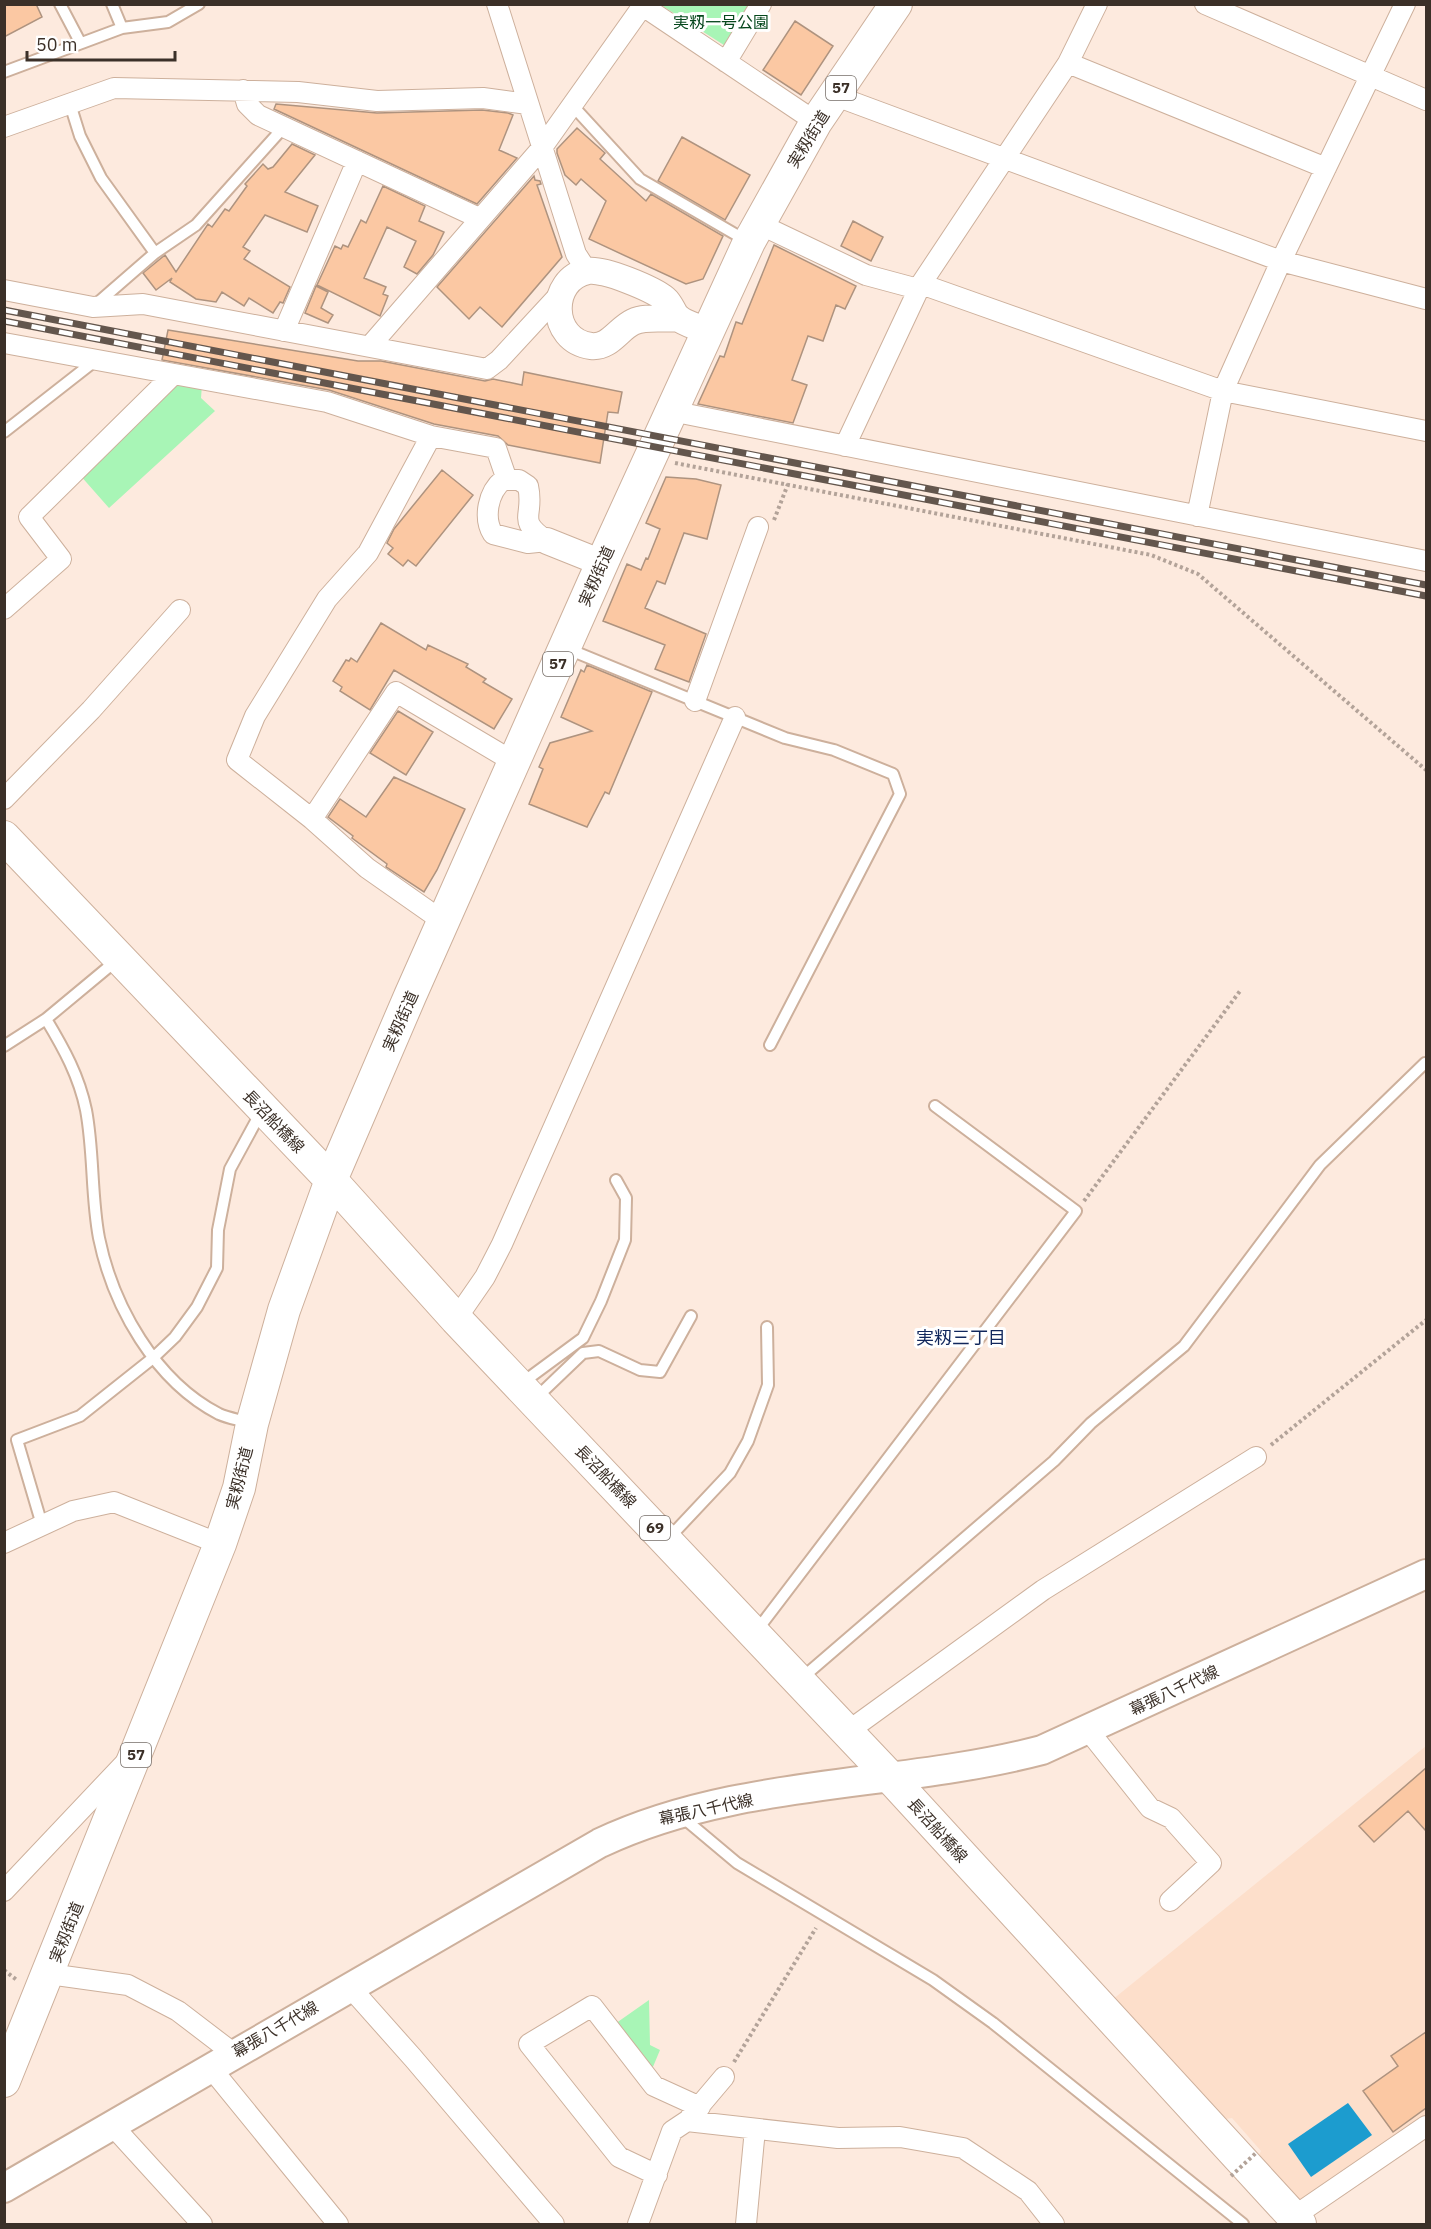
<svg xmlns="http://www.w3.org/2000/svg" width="1431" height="2229" viewBox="0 0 1431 2229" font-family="'IBM Plex Sans','Noto Sans JP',sans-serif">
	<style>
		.built { fill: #fddfcb }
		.green { fill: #a8f5b6 }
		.water { fill: #1c9ccf }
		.building { fill: #fbc8a3; stroke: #ae937f; stroke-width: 1.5 }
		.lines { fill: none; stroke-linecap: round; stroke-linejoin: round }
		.service-casing { stroke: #cdb09c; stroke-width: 14 }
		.minor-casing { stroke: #cdb09c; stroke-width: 22 }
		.tertiary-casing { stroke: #cdb09c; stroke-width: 28 }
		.secondary-casing { stroke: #cdb09c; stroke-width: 32 }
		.primary-casing { stroke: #cdb09c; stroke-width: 34 }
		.path { stroke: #b3a399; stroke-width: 4; stroke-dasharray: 3 3; stroke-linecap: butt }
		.service { stroke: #fff; stroke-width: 10 }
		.minor { stroke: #fff; stroke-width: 20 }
		.tertiary { stroke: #fff; stroke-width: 26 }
		.secondary { stroke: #fff; stroke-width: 28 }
		.primary { stroke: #fff; stroke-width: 32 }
		.rail-casing { stroke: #63564d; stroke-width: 7 }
		.rail { stroke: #fff; stroke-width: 4.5; stroke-dasharray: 14; stroke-linecap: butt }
		.path-bridge { stroke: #b3a399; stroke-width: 4; stroke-dasharray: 3 3; stroke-linecap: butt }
		.labels { text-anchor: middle; stroke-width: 6; stroke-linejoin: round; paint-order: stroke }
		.shield { fill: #fff; stroke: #766e68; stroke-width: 1.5 }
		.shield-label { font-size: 15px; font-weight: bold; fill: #3b3028 }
		.park-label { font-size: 16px; fill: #05471c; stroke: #fff }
		.street-label { font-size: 16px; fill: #3b3028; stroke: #fff }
		.neighbourhood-label { font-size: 18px; fill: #11275c; stroke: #fff }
	</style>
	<rect width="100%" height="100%" fill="#fdeade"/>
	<!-- built -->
	<path class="built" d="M1426 1746V2118L1305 2200 1296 2199 1259 2155 1261 2151 1232 2118 1226 2119 1112 2000Z"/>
	<!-- green -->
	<path class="green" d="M661 5H753L727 47Z
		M176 381 202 385 201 398 215 411 109 508 79 474Z
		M649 2000 650 2045 660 2050 650 2074 612 2026Z"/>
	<!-- water -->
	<path class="water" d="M1348 2103 1372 2135 1311 2177 1288 2144Z"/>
	<!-- building -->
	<path class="building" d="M4 4H36L42 17 4 37Z
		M795 21 833 46 801 95 763 70Z
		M276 104 377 113 482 110 508 113 513 115 499 150 517 158 477 204 274 109Z
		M577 128 605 153 600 159 646 201 651 194 723 236 703 279 686 284 589 239 606 201 581 179 576 185 565 175 557 153V149Z
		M682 137 750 175 725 220 658 181Z
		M292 144 315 155 285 192 318 206 307 232 265 215 243 247 250 251 244 259 290 287 283 303 280 302 273 313 249 298 244 306 222 292 216 302 196 299 170 282 172 278 156 290 143 273 165 255 176 272 208 224 212 227 225 209 229 211 247 186 245 184 263 164 268 169 273 167Z
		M534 176 535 180 540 181 541 184 537 185 562 257 502 327 480 307 469 319 437 287Z
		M383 186 425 206 419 221 444 232 433 255 417 274 404 267 416 241 387 227 364 278 386 287 383 294 388 296 380 316 317 285 335 246 341 249 343 245 348 247 361 220 366 223Z
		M853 221 883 237 871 261 841 246Z
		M774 245 856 286 845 309 836 305 823 341 808 336 792 380 807 385 793 423 698 404 720 356 724 357 736 322 742 324Z
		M316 286 328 292 321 308 333 315 328 323 305 313Z
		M168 330 358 361H381L485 381 493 379 522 385 524 372 622 392 618 413 608 412 600 463 508 445 498 436 434 424 329 390 162 360Z
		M442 470 473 495 416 566 408 560 403 566 388 554 393 548 387 543 394 529Z
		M666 477 696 479 721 485 707 539 684 533 665 584 657 581 645 608 706 634 689 682 655 669 665 645 603 621 627 564 641 570 646 558 648 559 660 529 646 523Z
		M381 623 426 650 428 645 468 664 466 667 486 679 483 682 512 699 494 729 394 670 370 710 340 691 342 687 333 681 346 660 349 661 351 658 357 662Z
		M587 665 652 692 609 794 605 792 587 827 529 804 543 769 539 767 550 743 592 731 561 717 581 670 584 672Z
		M398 711 433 732 406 775 370 753Z
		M394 777 465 809 437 870 424 892 386 867 387 864 352 838 353 836 328 817 340 799 366 817Z
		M1426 1768V1831L1408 1811 1374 1842 1359 1826Z
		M1426 2032V2108L1393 2132 1363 2091 1398 2066 1391 2056Z"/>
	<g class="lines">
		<!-- service casing -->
		<g class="service-casing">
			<path id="service" d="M60 4 80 42
				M112 4 122 28
				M4 72 122 28 168 22 199 4
				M70 104 80 136 101 178 155 253
				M572 105 640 179 747 241
				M94 306 155 253 196 225 283 128
				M4 432 96 360
				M568 649 785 738 834 750 893 774 900 794 770 1045
				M46 1019C64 1049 79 1076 86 1110 94 1152 91 1196 99 1238 113 1306 155 1381 219 1414 228 1418 240 1420 249 1423
				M4 1046 46 1019 117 960
				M522 1383 583 1338 601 1301 625 1240 626 1198 616 1180
				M536 1398 583 1353 599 1351 640 1370 660 1372 691 1316
				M42 1525 17 1440 80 1416 153 1358 175 1337 197 1307 217 1268 218 1230 230 1169 261 1112
				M667 1540 730 1473 748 1441 768 1385 767 1327
				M755 1633 1076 1211 935 1106
				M802 1678 1054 1461 1091 1423 1184 1346 1320 1165 1425 1063 1426 1065
				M681 1816 737 1863 933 1980 993 2023 1243 2224"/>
		</g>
		<!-- minor casing -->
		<g class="minor-casing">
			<path id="minor" d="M497 4 576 254 587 271
				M1205 4 1426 100
				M643 6 816 122
				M726 62 761 4
				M1068 63 1326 168
				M243 90 247 104 258 115 479 218
				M836 96 1281 261 1426 299
				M4 127 114 88 298 92 377 101 483 98 528 104
				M759 224 866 275 918 289
				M921 284 1223 391 1426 431
				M4 290 93 307 143 304 487 369 499 360 560 294
				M284 331 357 161
				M4 343 327 402 431 436 496 448 507 480
				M370 346 541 149 644 4
				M671 411 1426 561
				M845 446 921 284 1068 63 1097 4
				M503 480H519L528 486C535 517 515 519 547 541L528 543 493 534C483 518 488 492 503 480Z
				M1197 516 1223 391 1281 261 1405 4
				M4 609 61 559 29 517 173 375
				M695 701 758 527
				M4 799 91 710 180 610
				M312 819 237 760 255 716 327 599 368 553 431 436
				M444 922 367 868 312 819 396 692 514 762
				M456 1319 485 1277 502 1244 735 717
				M4 1543 73 1511 114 1502 220 1544
				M1088 1730 1150 1808 1171 1818 1211 1863 1170 1901
				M847 1732 1043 1590 1256 1457
				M4 1891 126 1762
				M49 1974 128 1985 178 2011 233 2053
				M349 1986 413 2058 554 2224
				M210 2067 338 2224
				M691 2116 724 2077
				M111 2124 202 2224
				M657 2175 619 2157 529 2044 592 2006 654 2086 700 2107
				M1293 2217 1426 2126
				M638 2224 672 2131 687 2121 838 2138 900 2137 963 2148 1028 2191 1054 2224
				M746 2224 755 2129"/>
		</g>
		<!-- tertiary casing -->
		<g class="tertiary-casing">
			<path id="tertiary" d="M679 318C664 320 646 316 633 322 618 329 610 348 591 346 549 341 548 279 588 271 603 268 653 289 665 299 671 304 673 313 678 318 686 324 699 327 708 332
				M547 541 602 563"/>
		</g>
		<!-- secondary casing -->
		<g class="secondary-casing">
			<path id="secondary" d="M4 2188 600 1843C738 1778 897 1788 1042 1750L1426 1574"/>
		</g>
		<!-- primary casing -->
		<g class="primary-casing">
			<path id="primary" d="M4 837 331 1180 456 1319 889 1776 1300 2224
				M4 2081 220 1544 239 1488 252 1424 284 1310 331 1180 410 996 607 552 749 242 816 122 896 4"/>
		</g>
		<!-- path -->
		<path class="path" d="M675 463 1151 555 1198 574 1426 770
			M774 520 788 484
			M1084 1201 1240 991
			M1271 1445 1426 1320
			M4 1970 18 1981
			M734 2062 816 1928"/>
		<!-- service -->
		<use href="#service" class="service"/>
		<!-- minor -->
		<use href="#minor" class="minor"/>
		<!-- tertiary -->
		<use href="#tertiary" class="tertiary"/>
		<!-- secondary -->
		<use href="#secondary" class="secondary"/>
		<!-- primary -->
		<use href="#primary" class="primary"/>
		<!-- rail casing -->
		<g class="rail-casing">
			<path id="rail" d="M4 310 1426 585
				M4 321 1426 596"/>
		</g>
		<!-- rail -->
		<use href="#rail" class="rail"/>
		<!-- path-bridge -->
		<path class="path-bridge" d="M1231 2176 1257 2152"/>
	</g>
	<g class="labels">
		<!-- shield labels -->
		<g class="shield">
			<rect x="826" y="76" width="30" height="24" rx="4.5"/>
			<rect x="543" y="652" width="30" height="24" rx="4.5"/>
			<rect x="640" y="1516" width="30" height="24" rx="4.5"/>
			<rect x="121" y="1743" width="30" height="24" rx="4.5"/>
		</g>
		<g class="shield-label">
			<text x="841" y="93">57</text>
			<text x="558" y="669">57</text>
			<text x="655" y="1533">69</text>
			<text x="136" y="1760">57</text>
		</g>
		<!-- park labels -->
		<g class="park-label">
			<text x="721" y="28">実籾一号公園</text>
		</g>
		<!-- street labels -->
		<g class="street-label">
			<text transform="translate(808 139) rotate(-58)" y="6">実籾街道</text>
			<text transform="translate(596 576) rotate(-66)" y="6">実籾街道</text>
			<text transform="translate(400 1021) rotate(-66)" y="6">実籾街道</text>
			<text transform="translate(274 1121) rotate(46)" y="6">長沼船橋線</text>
			<text transform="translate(606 1476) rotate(46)" y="6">長沼船橋線</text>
			<text transform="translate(239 1478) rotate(-76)" y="6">実籾街道</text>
			<text transform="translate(1174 1690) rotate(-25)" y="6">幕張八千代線</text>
			<text transform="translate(706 1809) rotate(-12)" y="6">幕張八千代線</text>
			<text transform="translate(938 1830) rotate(48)" y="6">長沼船橋線</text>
			<text transform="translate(66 1932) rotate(-68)" y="6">実籾街道</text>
			<text transform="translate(275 2029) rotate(-30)" y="6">幕張八千代線</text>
		</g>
		<!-- neighbourhood labels -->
		<g class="neighbourhood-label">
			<text x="961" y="1344">実籾三丁目</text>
		</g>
	</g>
	<!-- border -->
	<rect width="1431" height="2229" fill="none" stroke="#3b3028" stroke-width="12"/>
	<!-- scale -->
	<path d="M27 51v9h148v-9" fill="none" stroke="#3b3028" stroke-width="3"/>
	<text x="36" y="51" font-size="18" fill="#3b3028" stroke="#ffffff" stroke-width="4.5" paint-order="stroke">50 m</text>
</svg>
